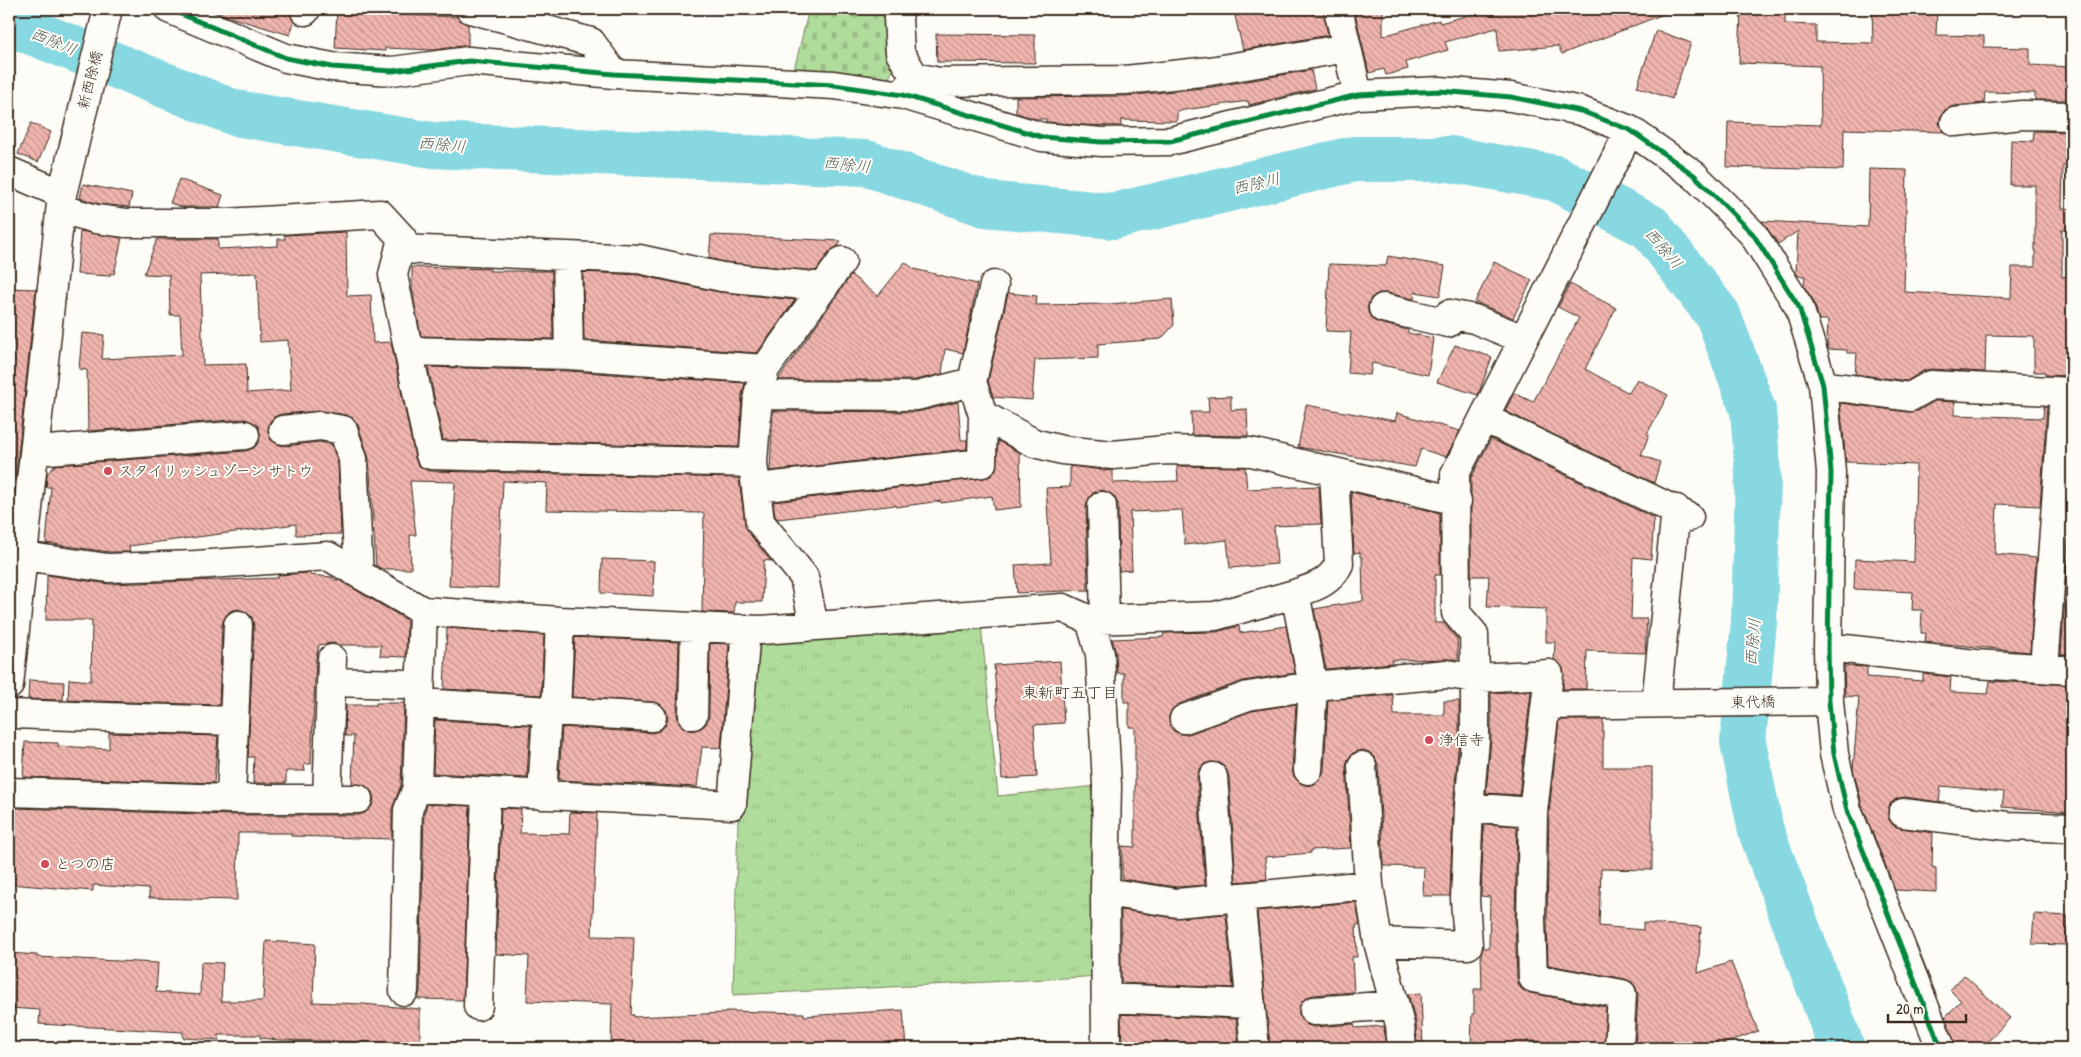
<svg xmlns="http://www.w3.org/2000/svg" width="2081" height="1057" viewBox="0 0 2081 1057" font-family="'Patrick Hand','Klee One',sans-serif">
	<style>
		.grass { fill: url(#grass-tufts); stroke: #76835c }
		.cemetery { fill: url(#cemetery-stones); stroke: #76835c }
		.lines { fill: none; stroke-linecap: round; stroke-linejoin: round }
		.river { stroke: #87d8e1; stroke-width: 46 }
		.building { fill: url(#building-back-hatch); stroke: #3b2a1e; fill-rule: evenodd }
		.minor-casing { stroke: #3b2a1e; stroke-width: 31 }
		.minor { stroke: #fdfcf7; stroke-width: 28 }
		.cycleway-casing { stroke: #fdfcf7; stroke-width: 8 }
		.cycleway { stroke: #00873e; stroke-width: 5 }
		.poi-dot { fill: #d1495b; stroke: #fdfcf7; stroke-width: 2 }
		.labels { text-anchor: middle; stroke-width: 4; stroke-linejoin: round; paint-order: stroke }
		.street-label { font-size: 15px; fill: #3b2a1e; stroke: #fdfcf7 }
		.poi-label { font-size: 15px; fill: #3b2a1e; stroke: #fdfcf7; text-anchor: start }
		.water-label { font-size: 16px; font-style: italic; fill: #525e58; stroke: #fdfcf7 }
		.neighbourhood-label { font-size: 16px; fill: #3b2a1e; stroke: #fdfcf7 }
	</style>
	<defs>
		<pattern id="grass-tufts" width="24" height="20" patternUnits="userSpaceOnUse" patternTransform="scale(1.25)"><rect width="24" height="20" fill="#b0dc9b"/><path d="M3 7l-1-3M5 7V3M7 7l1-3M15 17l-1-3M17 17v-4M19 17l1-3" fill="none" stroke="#98bd85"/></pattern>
		<pattern id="cemetery-stones" width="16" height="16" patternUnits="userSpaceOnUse" patternTransform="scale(1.25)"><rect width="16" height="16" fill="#b0dc9b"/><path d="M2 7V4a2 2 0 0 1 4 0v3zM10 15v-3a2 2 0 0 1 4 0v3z" fill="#98bd85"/></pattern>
		<pattern id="building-back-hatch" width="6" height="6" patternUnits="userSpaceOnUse" patternTransform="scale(1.25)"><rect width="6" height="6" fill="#f0b5ae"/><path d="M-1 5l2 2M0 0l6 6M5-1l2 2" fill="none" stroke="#c4938d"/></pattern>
	</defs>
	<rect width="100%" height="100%" fill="#fdfcf7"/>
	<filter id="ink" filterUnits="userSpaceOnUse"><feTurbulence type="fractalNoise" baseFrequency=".02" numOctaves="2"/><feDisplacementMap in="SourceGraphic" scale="10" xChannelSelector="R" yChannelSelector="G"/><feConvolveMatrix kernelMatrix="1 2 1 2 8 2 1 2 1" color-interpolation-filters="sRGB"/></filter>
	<g filter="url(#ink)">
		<!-- grass -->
		<path class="grass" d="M980 614 998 796 1107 785 1105 976 733 995 738 820 761 630Z"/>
		<!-- cemetery -->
		<path class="cemetery" d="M809 9H859L886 14 894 68 889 78 793 74Z"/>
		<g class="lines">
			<!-- river -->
			<path class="river" d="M9 23 235 113 432 145 866 163 985 204 1114 216 1354 159H1450L1555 178 1650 227 1718 315 1753 410 1758 476 1754 621 1743 742 1761 831 1842 1048"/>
		</g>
		<!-- building -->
		<path class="building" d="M221 9H274L290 13 294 22 290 35 226 16 221 14Z
			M337 9H374L373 14 457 17 468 25V45L434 50 385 48V51L335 48Z
			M1262 9 1264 16 1299 9H1323L1328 35 1243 50 1235 16Z
			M1354 9H1383V36L1439 20 1440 23 1490 9 1674 10 1562 54 1558 46 1499 51 1497 28 1445 42 1448 50 1406 62 1408 69 1386 75 1384 69 1369 73Z
			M1741 9H1785V24L1816 25V42L1873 43 1872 9H1937L1936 35 1984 36V47L2030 48V65L2071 67 2070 100H2035V93L1985 92 1984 103 1953 106 1945 110 1941 116 1939 123 1943 132 1844 129 1843 170 1727 167 1728 122 1821 125 1820 66 1739 63Z
			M1656 30 1691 43 1672 99 1637 87Z
			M936 34 1035 35V63L937 62Z
			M1311 70 1315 89 1249 105 1248 101 1177 111V121L1121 120V126L1083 125 1046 122V119H1037L1016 113V97L1127 96 1212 87Z
			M31 123 51 132 38 162 18 154Z
			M2034 131 2072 132V165L2063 166 2062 208 2072 209V229H2062V277L2072 276V376L2045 375V372H2034V336L1986 335 1985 372 1931 369 1923 371 1907 381 1855 374 1857 353H1847V350L1828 349 1827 343 1828 320H1819L1814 302 1804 286 1805 276H1798L1796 272 1798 231 1778 244 1762 221 1868 227 1869 169 1907 170 1904 292 2011 298 2012 267H2035V185H2010L2011 140 2033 141Z
			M179 179 223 195 219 207H182L170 203Z
			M83 184 132 194 129 207 99 204 80 198Z
			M80 231 122 238 114 274 110 273V276L77 274Z
			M346 232 347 296 371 295 373 343 391 342 415 458 418 465 430 471 739 478 745 524 748 532 771 561 764 560 762 602H735L734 613 702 612 704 513 546 510 547 483 503 481 498 588 449 586 455 482 410 481 416 535H410L411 569H382L376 566 369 458 358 425 353 418 346 415 322 411 281 414 274 417 269 423 268 432 271 440 277 444 285 446 319 442 331 444 338 462 341 534 296 535V524L129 546 130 552H109L46 543 51 487H46L47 474 55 465 246 451 254 448 259 441 260 433 258 426 251 421 244 419 88 431 87 370 79 369 82 333 104 335 102 359 182 355 180 315H170L169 275 144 274 157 239H218V249L278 246V239H285V235ZM257 273 260 342 288 340 291 390 247 393 246 364 203 365 200 275Z
			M711 235 740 236 841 241 838 246 829 252 816 271 724 262 709 258Z
			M1388 256 1445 266 1440 296 1415 292 1414 299 1387 293H1379L1371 298 1368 305V313L1373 320 1379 323 1408 330V333L1433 338 1428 375 1372 363 1370 375 1348 373 1351 332 1326 331 1329 264 1386 266Z
			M905 262 914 269 977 284 963 353 945 349 942 374 915 380H778L851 275 878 296Z
			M1494 262 1532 280 1513 318 1475 302Z
			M412 267 490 269V271H552L553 339 421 336 414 301V293H413L412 289Z
			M583 272 638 275 719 292 795 300 757 353 584 340Z
			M1570 284 1616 308 1585 369 1629 393 1637 379 1668 395 1647 434 1649 435 1641 455 1660 462 1654 483 1505 411 1514 393 1533 402 1579 318 1558 307Z
			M9 288 36 289 14 493H9Z
			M1008 293 1037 296 1036 305 1110 304 1172 299 1174 325 1161 339 1098 344V358L1035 360 1032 400 993 397 988 381Z
			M1455 345 1492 357 1478 395 1437 382Z
			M428 367 568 371 745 383 742 394 739 447 443 440Z
			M1231 396V410L1247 409 1248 436 1192 435 1191 412H1209L1208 397Z
			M1935 401 1955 402V415L2043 418 2044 406H2047L2040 506 1997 504 1995 554 2036 558 2030 652 1925 642 1926 633H1921L1922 610H1912L1913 592 1854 589 1855 559 1914 562 1916 465 1846 462 1840 403 1908 412 1918 411Z
			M958 402 961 440H967V449L770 471 773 411 917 412Z
			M1306 405 1395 421 1397 413 1460 431 1446 457 1421 449 1415 467 1298 447Z
			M1491 439 1654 518 1651 559 1633 557 1631 619H1647L1645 653 1587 651 1586 689H1563V668L1554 660 1555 642H1546V609L1487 607 1489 576H1471V478Z
			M998 441 1020 453 1021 507 994 510 992 496 941 503V501L896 507V505L778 519 775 516 773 502 984 478 991 476 996 470Z
			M1070 466 1113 471V483L1178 481 1177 466 1245 467 1247 489 1319 486 1321 524 1274 526 1277 564 1230 568 1227 540 1185 545 1182 510 1130 512 1132 570 1119 571 1118 505 1115 497 1110 493 1101 490 1093 493 1089 498 1086 506 1088 590 1017 593 1015 565 1051 563 1046 488 1070 487Z
			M1351 492 1405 505 1404 507 1419 508 1440 513V575H1435V623H1444L1457 639 1458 659 1392 660V663L1326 669 1314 609 1363 601 1362 557H1360V552L1354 553Z
			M602 559 654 561 653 596 601 593Z
			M2068 560 2072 561V654H2061Z
			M310 573V575L332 577 335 580H339L407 620 406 657 380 656 381 645H339L332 643 319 645 316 658 311 764H304L305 771H286V783H253L254 757H248L254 626 252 617 246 612 238 609 230 611 225 617 222 624 219 705 68 700 69 679 91 681 92 620H46L47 575 109 584 278 578V575Z
			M1239 626 1240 633 1286 626 1295 673 1243 681 1179 704 1172 709 1169 716 1170 725 1174 731 1181 734H1189L1252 711 1296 704 1292 769 1294 777 1300 783 1308 786 1315 784 1321 778 1324 771 1328 700 1393 695 1394 715H1444V701H1459V739L1453 806 1450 896H1423L1424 867 1384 866 1378 765 1375 757 1369 752 1362 750 1353 753 1348 759 1346 766 1351 848 1311 850V853L1265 857 1267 879 1236 882 1229 776 1226 769 1220 763 1211 762 1204 764 1199 770 1197 778 1205 885 1177 887 1122 879V846L1135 847V727H1129V702H1124V673H1117L1116 653 1112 639 1163 637 1164 633 1216 632Z
			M447 628 544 635 541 695 444 689Z
			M575 637 679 642 677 715 679 722 684 728 692 731 701 728 706 724 709 716 710 643 729 644 721 748 702 747 697 787 559 780 562 727 652 733 659 731 665 726 668 718 666 710 660 704 653 702 572 697Z
			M1060 661 1064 723 1034 725 1037 777 1002 779 994 665Z
			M1844 666 1867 667V677L1923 681V674L1951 677 1950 692 1988 694 1990 681 2072 685V812L2002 807 2004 792 1941 786 1939 802 1905 797 1896 799 1890 804 1888 811 1889 820 1894 826 1901 828 1933 833 1932 867 1936 868V892L1895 890 1863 808 1853 769 1859 697 1845 696Z
			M29 680 64 682 63 700 28 699Z
			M1531 691 1519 795 1486 793 1491 740V693Z
			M376 703H404L401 785 392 809V839L291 836V833H238L237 900 149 898V889L93 885V891L9 884 12 839H15V808L231 815H358L365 813 372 806 374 799 372 792 366 786 352 783 354 736H345L346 705H376Z
			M435 720 530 725 527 778 433 773Z
			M1559 720H1603V767H1652V870L1601 869 1599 926 1643 930V923L1701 927 1698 973 1731 962 1758 1031 1713 1048H1635L1638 995 1636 988 1632 982 1625 979 1548 965 1547 919 1549 813Z
			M109 733 218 736 214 783 23 777 25 742 58 743V746L109 749Z
			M427 804 470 806 463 1000 418 999 420 991 424 813Z
			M501 808 521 809 520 833 569 834 570 812 597 813 592 936 634 937 631 1015H634V1017L726 1013V1011L804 1013V1016L903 1010 906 1048H611L612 1004 527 1001 529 956 496 954Z
			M1484 824 1517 826 1515 919 1517 979 1519 986 1524 991 1530 993 1606 1007 1604 1043 1527 1041V1048H1471L1472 1014H1474V989H1482L1481 953 1483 948H1489L1490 897 1481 896Z
			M1356 902 1360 925H1356L1357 957H1352L1354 992 1313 995 1306 998 1300 1005 1299 1013 1301 1019 1307 1025 1315 1027 1354 1024 1355 1028 1384 1026 1386 1048H1270L1257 911Z
			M1121 910 1175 918 1226 914 1233 988 1121 983Z
			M2034 914 2068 916 2066 945 2032 944Z
			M266 941 315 944 313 1002 363 1004 420 1009V1043L279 1040 260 1038V1035H219V1040L183 1038V1032L39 1024 40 1010 9 1008V953L37 955V957L158 963 156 992 200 995 201 962 223 963 221 1001H261L263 1000Z
			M1964 975 2010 1018 1982 1048H1957L1945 1017 1961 1001 1950 990Z
			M1421 993 1423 1048H1417L1416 1023 1408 994Z
			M1121 1014 1236 1019 1239 1048H1122Z"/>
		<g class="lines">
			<!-- minor casing -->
			<g class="minor-casing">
				<path id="minor" d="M169 9 286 58 332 67 392 71 469 61 614 74 834 85 903 95 1042 137 1102 142 1170 141 1358 95 1440 91 1511 97 1581 111 1630 130 1694 175 1753 234 1799 307 1823 385 1831 472 1828 647 1829 701 1834 754 1847 810 1941 1048
					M470 9 591 42 614 74
					M900 9 898 18 900 53 915 77 905 92
					M1338 9 1358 95
					M305 11 306 9
					M915 77 939 82 1125 80 1210 71 1347 48
					M1955 122 2022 115 2072 116
					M9 171 62 194
					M61 209 96 219 126 223H226L380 214 402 238 393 275 430 455 753 463
					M400 249 639 259 722 277 824 287
					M567 256 569 355
					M1383 308 1448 323 1449 314 1474 319 1523 339
					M409 351 569 355 765 369
					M1823 385 1910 397 1931 385 2072 392
					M758 395 917 396 972 382
					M983 415 1034 443 1062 450 1113 455 1165 450 1251 452 1457 501
					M1484 418 1689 517
					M283 430 320 426 343 430 353 459 359 574
					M35 451 245 435
					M756 488 982 463 983 415 972 382 994 285
					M1102 506 1105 620
					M23 556 108 568 195 565 328 556 423 611 560 621 761 630 1063 608 1090 620 1100 654 1107 785 1105 892 1106 1048
					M1291 595C1311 588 1329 585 1339 564L1334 472
					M1090 620 1215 616 1291 595 1298 608 1313 686 1308 770
					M814 626 804 577 760 522 753 463 758 395 765 369 842 261
					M1828 647 1975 664 2072 670
					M2044 668 2064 393
					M331 682 402 684
					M9 685 62 194 108 9
					M420 703 652 717
					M1656 703 1676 509
					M1546 705 1829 701
					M556 711 560 621
					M9 714 234 721
					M693 715 695 627
					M1184 719 1248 696 1313 686 1447 674 1475 678V740L1469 807 1465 899 1468 945 1378 942
					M1362 766 1369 885
					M1213 777 1222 899
					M417 788 732 805 746 629
					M9 792 231 799H358
					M542 795 547 711
					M327 798 332 659
					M231 799 238 625
					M1469 807 1533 812
					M1903 813 2008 826 2072 828
					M1105 892 1177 903 1369 885 1378 942 1400 1025 1402 1048
					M1240 897 1255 1048
					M404 991 408 810 417 788 423 611
					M1106 998 1251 1004
					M478 1006 486 792
					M1314 1011 1395 1005
					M1619 1048 1622 994 1533 978 1531 919 1533 812 1549 674 1475 678 1474 634 1456 613 1455 474 1630 130"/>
			</g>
			<!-- minor -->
			<use href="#minor" class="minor"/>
			<!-- cycleway casing -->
			<g class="cycleway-casing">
				<path id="cycleway" d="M169 9 286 58 332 67 392 71 469 61 614 74 834 85 903 95 1042 137 1102 142 1170 141 1358 95 1440 91 1511 97 1581 111 1630 130 1694 175 1753 234 1799 307 1823 385 1831 472 1828 647 1829 701 1834 754 1847 810 1941 1048"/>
			</g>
			<!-- cycleway -->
			<use href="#cycleway" class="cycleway"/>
		</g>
	</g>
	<!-- markers -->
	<g class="poi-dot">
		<circle cx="108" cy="471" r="5"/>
		<circle cx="1429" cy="740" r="5"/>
		<circle cx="45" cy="864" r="5"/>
	</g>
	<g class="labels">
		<!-- street labels -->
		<g class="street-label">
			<text transform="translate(90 80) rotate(-76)" y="5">新西除橋</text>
			<text transform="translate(1753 702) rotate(-1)" y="5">東代橋</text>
		</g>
		<!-- poi labels -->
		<g class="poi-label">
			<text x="118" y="476">スタイリッシュゾーン サトウ</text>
			<text x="1439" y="745">浄信寺</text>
			<text x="55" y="869">とつの店</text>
		</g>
		<!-- water labels -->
		<g class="water-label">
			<text transform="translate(54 41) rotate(22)" y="6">西除川</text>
			<text transform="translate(442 144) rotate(5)" y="6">西除川</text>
			<text transform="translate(847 164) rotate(6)" y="6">西除川</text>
			<text transform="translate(1256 183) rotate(-13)" y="6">西除川</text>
			<text transform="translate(1664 248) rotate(49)" y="6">西除川</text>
			<text transform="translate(1752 642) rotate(-85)" y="6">西除川</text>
		</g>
		<!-- neighbourhood labels -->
		<g class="neighbourhood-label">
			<text x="1070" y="698">東新町五丁目</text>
		</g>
	</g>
	<!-- margin -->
	<rect width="2081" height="1057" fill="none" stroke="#fdfcf7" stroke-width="30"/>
	<rect x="15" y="15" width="2051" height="1027" fill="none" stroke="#3b2a1e" stroke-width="2" filter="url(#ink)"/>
	<!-- scale -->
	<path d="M1888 1014v8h78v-8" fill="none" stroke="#3b2a1e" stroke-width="2.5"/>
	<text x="1896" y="1014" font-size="15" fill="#3b2a1e" stroke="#fdfcf7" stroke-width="4" paint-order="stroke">20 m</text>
</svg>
